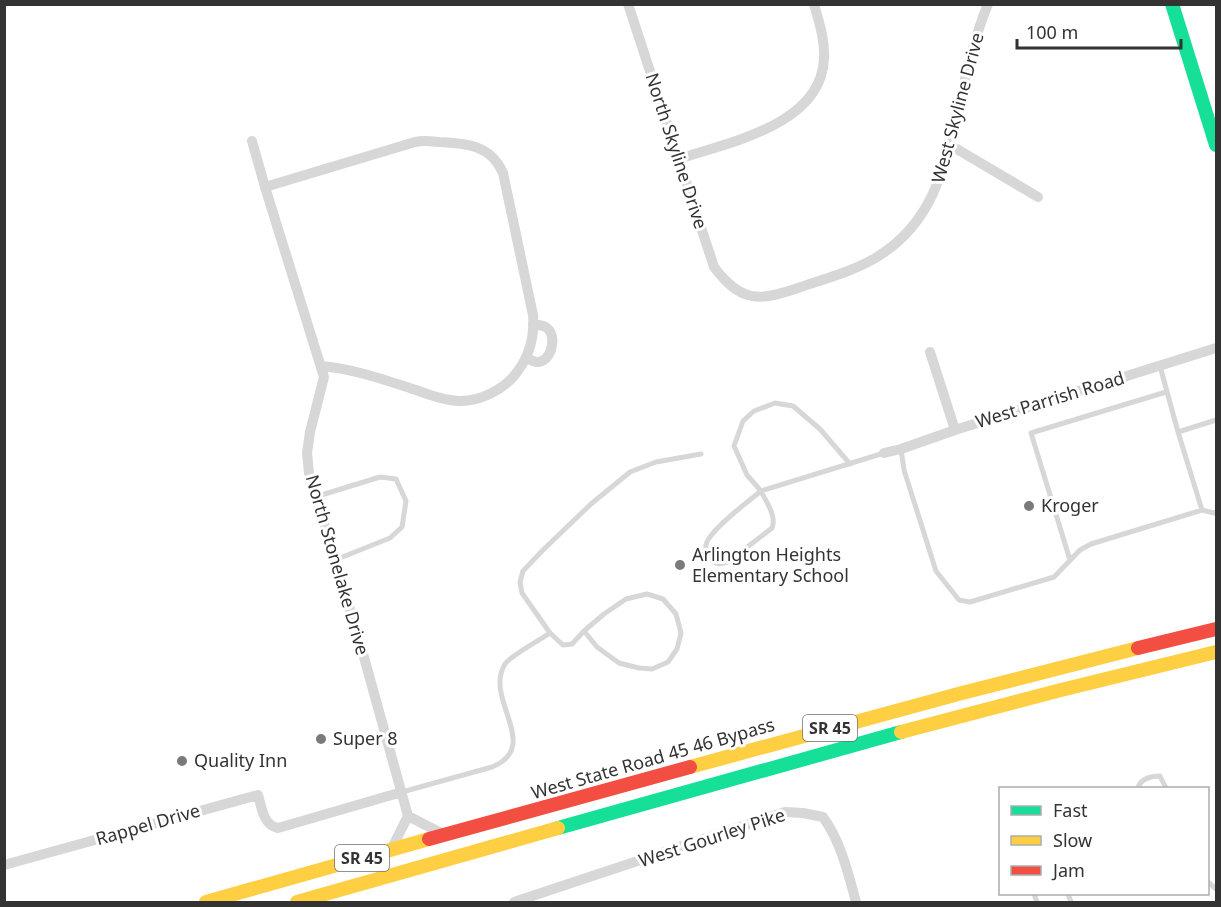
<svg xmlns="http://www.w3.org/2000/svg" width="1221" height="907" viewBox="0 0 1221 907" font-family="'Noto Sans',sans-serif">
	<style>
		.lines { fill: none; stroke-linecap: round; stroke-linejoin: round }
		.lane { stroke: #d7d7d7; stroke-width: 5 }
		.street { stroke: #d7d7d7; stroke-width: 10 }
		.fast { stroke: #16e098; stroke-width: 14 }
		.slow { stroke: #ffcf43; stroke-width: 14 }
		.jam { stroke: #f24e42; stroke-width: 14 }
		.poi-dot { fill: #7a7a7a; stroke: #fff; stroke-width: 2 }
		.labels { text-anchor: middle; stroke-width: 6; stroke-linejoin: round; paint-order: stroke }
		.shield { fill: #fff; stroke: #707070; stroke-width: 1.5 }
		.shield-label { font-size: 16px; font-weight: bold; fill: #333 }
		.street-label { font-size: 18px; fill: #333; stroke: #fff }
		.poi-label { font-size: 18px; fill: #333; stroke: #fff; text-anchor: start }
	</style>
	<rect width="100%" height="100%" fill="#fff"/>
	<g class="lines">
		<!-- lane -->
		<path class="lane" d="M1160 366 1178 432 1216 420
			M1178 432 1202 510
			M901 449 904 470 936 571 959 600 970 602 1054 577 1080 550 1091 544 1202 510 1214 513 1216 512
			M850 464 820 429 793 406 775 403 754 411 743 421 734 446 747 475 761 491 884 453
			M761 491C766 502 777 516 772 528L728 562 719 564 713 562C709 557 705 552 706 545 708 531 749 501 761 491Z
			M315 497 380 477 396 479 406 501 402 527 390 538 335 560
			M1070 560 1031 433 1166 392
			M550 633 563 645 572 644 584 631 604 614 626 599 647 594 663 599 676 614 681 633 677 649 668 662 652 669 639 668 619 663 597 647 584 631
			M1138 788C1140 779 1151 776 1160 776L1166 788
			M402 792 492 767C543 746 483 699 505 664 510 656 540 640 550 633L522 593 520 582 523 571 543 550 591 504 630 472 656 462 701 454
			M1208 882 1216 889
			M1034 894 1037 902
			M1068 894 1071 902"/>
		<!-- street -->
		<path class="street" d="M628 4 714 267C742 304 760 301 801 287 827 278 854 271 877 257 933 223 944 169 958 110 966 74 974 38 988 4
			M252 141 265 187 324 377 310 432 307 453 309 473 362 650 408 816 391 850
			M950 145 1038 197
			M679 159C729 142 822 125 824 58 825 40 819 22 814 4
			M265 187 415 142C424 140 430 141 439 142 466 143 491 145 503 173L533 315C535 339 529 358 514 376 502 390 480 401 461 401 446 401 430 395 416 390 385 380 354 369 322 366
			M930 352 955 430
			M526 358C530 359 532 361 536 362 551 364 558 336 547 328 544 325 537 325 533 324
			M884 453 901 449 955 430 1216 348
			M408 816 445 835
			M4 865 258 795C262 808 263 825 278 828L402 792
			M514 902 785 812 803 813 823 817C841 842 848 873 856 902"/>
		<!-- fast -->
		<path class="fast" d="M1172 4 1216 145
			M558 828 901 732"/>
		<!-- slow -->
		<path class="slow" d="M901 732 1061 690 1216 652
			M690 767 962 693 1138 648
			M206 902 429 839
			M297 902 558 828"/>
		<!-- jam -->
		<path class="jam" d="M1138 648 1216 629
			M429 839 690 767"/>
	</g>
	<!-- markers -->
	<g class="poi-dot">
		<circle cx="1029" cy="506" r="6"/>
		<circle cx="680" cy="565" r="6"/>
		<circle cx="321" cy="739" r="6"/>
		<circle cx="182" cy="761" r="6"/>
	</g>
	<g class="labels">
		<!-- shield labels -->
		<g class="shield">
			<rect x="803" y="715" width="54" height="26" rx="4.5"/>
			<rect x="335" y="845" width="54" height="26" rx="4.5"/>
		</g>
		<g class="shield-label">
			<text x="830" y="734">SR 45</text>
			<text x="362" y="864">SR 45</text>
		</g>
		<!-- street labels -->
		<g class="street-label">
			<text transform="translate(958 108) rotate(-75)" y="6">West Skyline Drive</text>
			<text transform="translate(676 151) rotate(72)" y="6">North Skyline Drive</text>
			<text transform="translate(1050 400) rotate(-17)" y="6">West Parrish Road</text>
			<text transform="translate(337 565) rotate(74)" y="6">North Stonelake Drive</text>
			<text transform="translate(653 759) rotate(-16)" y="6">West State Road 45 46 Bypass</text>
			<text transform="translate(148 825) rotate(-16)" y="6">Rappel Drive</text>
			<text transform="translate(712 838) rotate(-18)" y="6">West Gourley Pike</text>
		</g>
		<!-- poi labels -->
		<g class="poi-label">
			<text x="1041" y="512">Kroger</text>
			<text x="692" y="561">Arlington Heights<tspan x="692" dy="21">Elementary School</tspan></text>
			<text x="333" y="745">Super 8</text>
			<text x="194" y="767">Quality Inn</text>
		</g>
	</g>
	<!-- border -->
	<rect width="1221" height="907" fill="none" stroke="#333333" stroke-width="12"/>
	<!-- legend -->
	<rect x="999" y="787" width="210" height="108" fill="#ffffff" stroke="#adadad" stroke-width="1.5"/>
	<rect x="1011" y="806" width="30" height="9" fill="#16e098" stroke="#adadad" stroke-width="1.5"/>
	<text x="1053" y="817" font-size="18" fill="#333333">Fast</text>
	<rect x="1011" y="836" width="30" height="9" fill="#ffcf43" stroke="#adadad" stroke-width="1.5"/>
	<text x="1053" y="847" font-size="18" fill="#333333">Slow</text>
	<rect x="1011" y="866" width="30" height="9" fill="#f24e42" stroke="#adadad" stroke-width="1.5"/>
	<text x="1053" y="877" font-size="18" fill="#333333">Jam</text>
	<!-- scale -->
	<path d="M1017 39v9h164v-9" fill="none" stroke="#333333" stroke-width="3"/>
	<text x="1026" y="39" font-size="18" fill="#333333" stroke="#ffffff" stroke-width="4.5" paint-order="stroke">100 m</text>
</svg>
